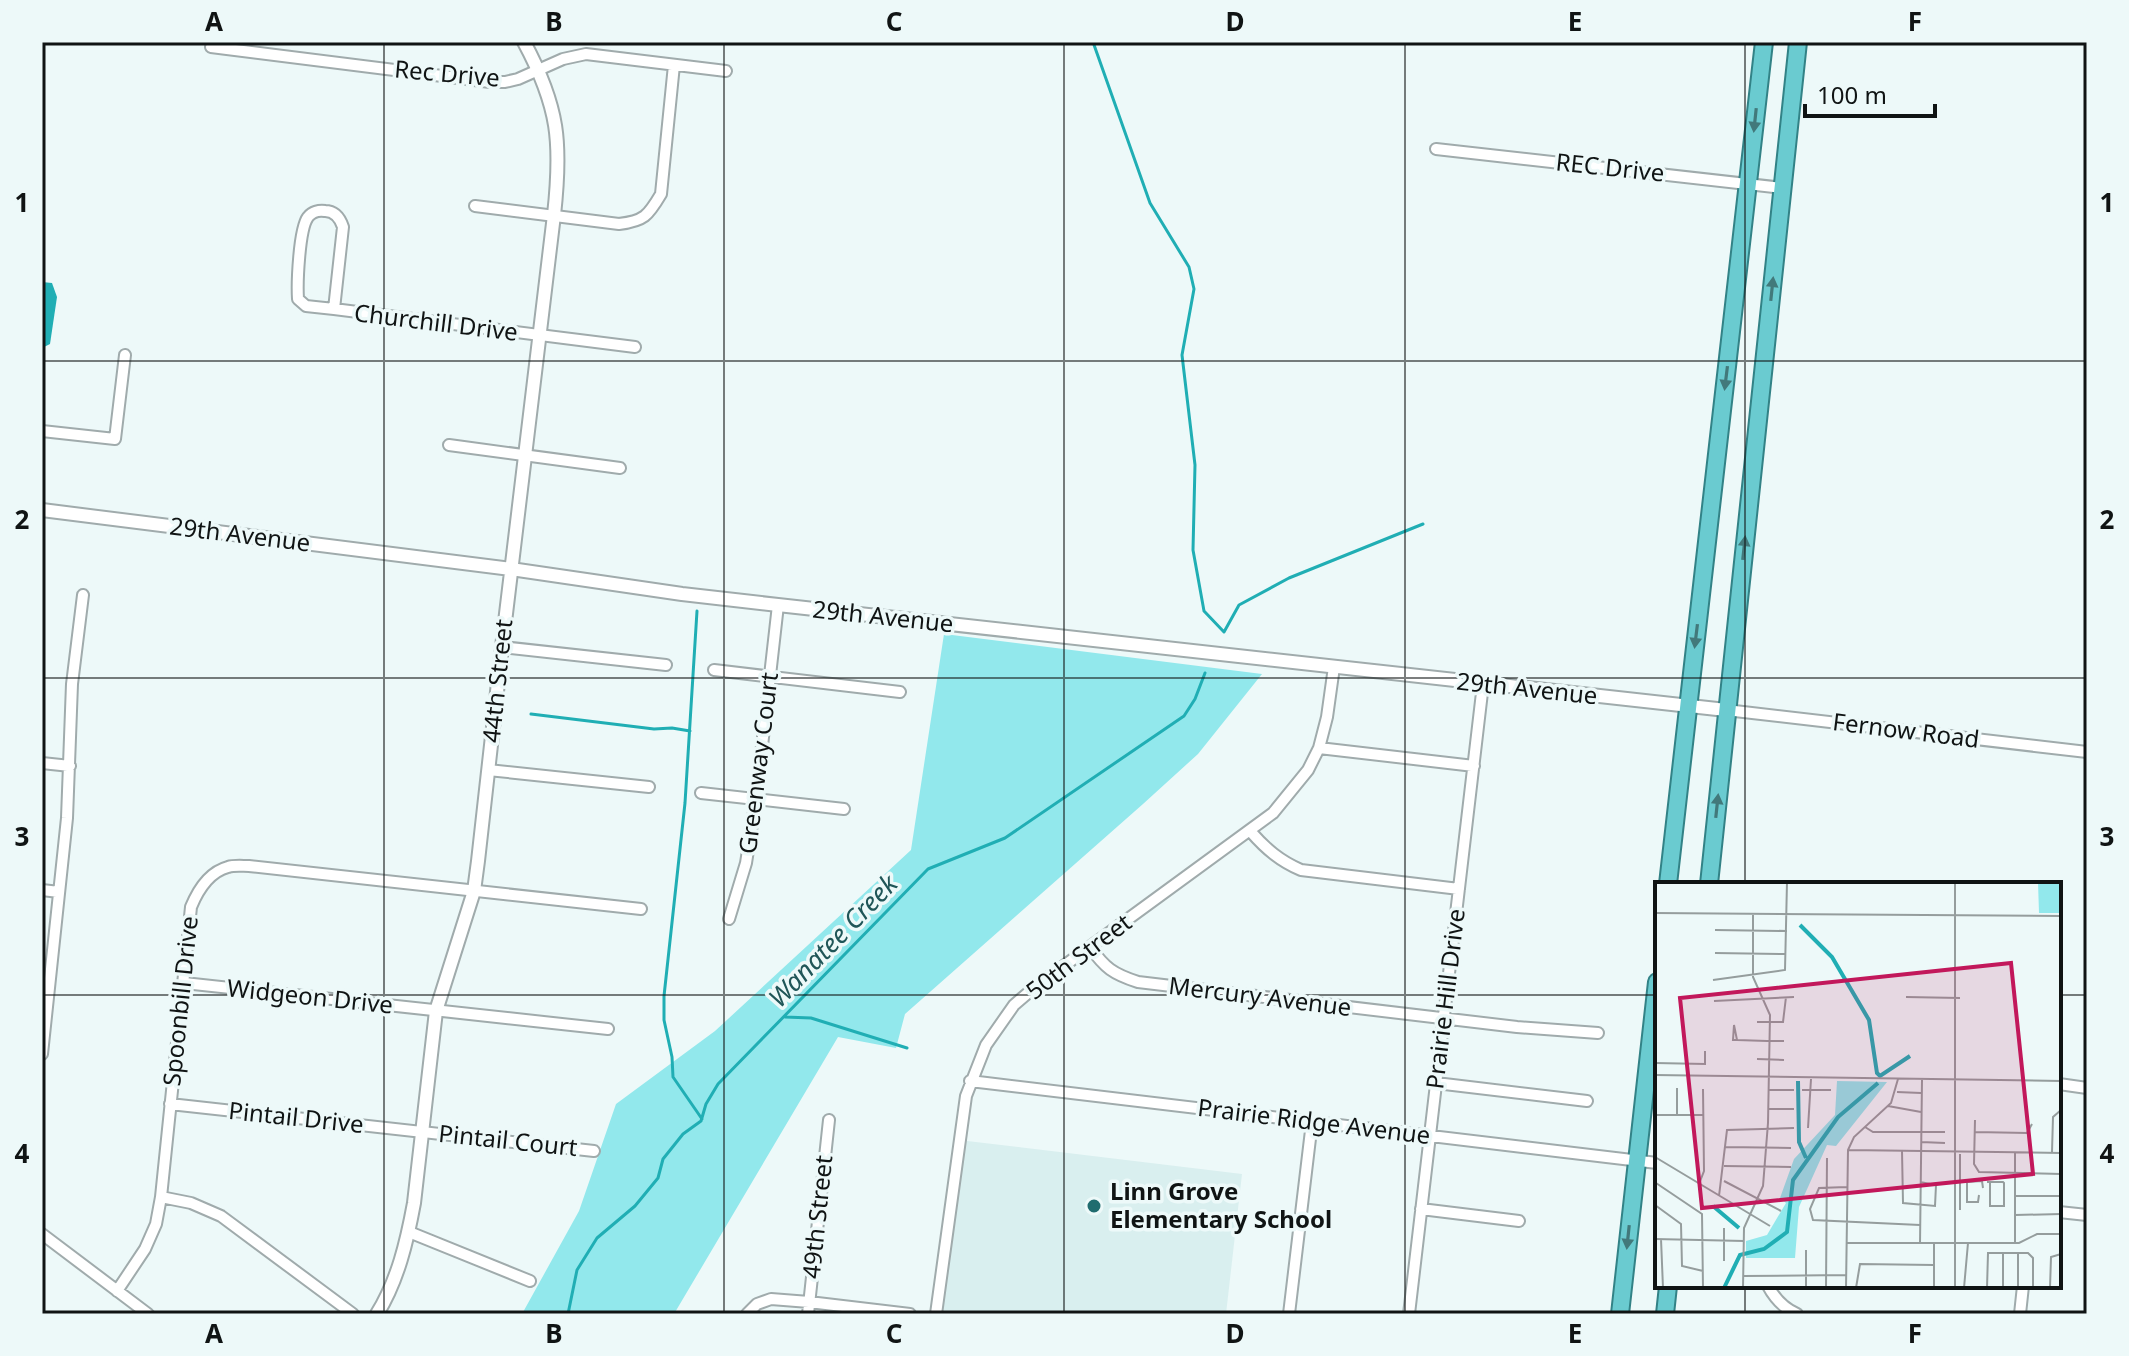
<svg xmlns="http://www.w3.org/2000/svg" width="2129" height="1356" viewBox="0 0 2129 1356" font-family="'Noto Sans',sans-serif">
	<style>
		.built { fill: #d9efef }
		.green { fill: #92e8ec }
		.water { fill: #20aeb4 }
		.lines { fill: none; stroke-linecap: round; stroke-linejoin: round }
		.stream { stroke: #20aeb4; stroke-width: 3 }
		.minor-casing { stroke: #a0abac; stroke-width: 14 }
		.tertiary-casing { stroke: #a0abac; stroke-width: 16 }
		.trunk-casing { stroke: #328286; stroke-width: 20 }
		.minor { stroke: #fff; stroke-width: 10 }
		.tertiary { stroke: #fff; stroke-width: 12 }
		.trunk { stroke: #6acbd0; stroke-width: 16 }
		.oneway { fill: #42797b }
		.grid { fill: none; stroke: #101414; stroke-width: 2; stroke-opacity: 0.55 }
		.poi-dot { fill: #206c6f; stroke: #edf9f9; stroke-width: 3 }
		.labels { text-anchor: middle; stroke-width: 7; stroke-linejoin: round; paint-order: stroke }
		.street-label { font-size: 24px; fill: #101414; stroke: #edf9f9 }
		.poi-label { font-size: 24px; font-weight: bold; fill: #101414; stroke: #edf9f9; text-anchor: start }
		.water-label { font-size: 26px; font-style: italic; fill: #205658; stroke: #edf9f9 }
		.inset-river { fill: none; stroke: #20aeb4; stroke-width: 4 }
		.inset-road { fill: none; stroke: #959d9d; stroke-width: 2 }
		.view { fill: #c2185b; fill-opacity: 0.15; stroke: #c2185b; stroke-width: 4 }
		.inset-edge { fill: none; stroke: #101414; stroke-width: 4 }
		.neatline { fill: none; stroke: #101414; stroke-width: 3 }
		.grid-label { font-size: 26px; text-anchor: middle; font-weight: bold; fill: #101414 }
	</style>
	<rect width="100%" height="100%" fill="#edf9f9"/>
	<!-- built -->
	<path class="built" d="M959 1140 1242 1174 1226 1314H936Z"/>
	<!-- green -->
	<path class="green" d="M944 634 1262 674 1198 754 1143 804 905 1014 896 1048 838 1037 674 1314H522L579 1211 616 1104 715 1031 911 850Z"/>
	<!-- water -->
	<path class="water" d="M42 282 52 283 57 297 50 344 42 348Z"/>
	<g class="lines">
		<!-- stream -->
		<path class="stream" d="M1093 42 1150 203 1189 267 1194 289 1182 355 1195 465 1193 550 1204 611 1224 632 1239 605 1289 578 1423 524
			M697 611 685 803 664 996V1020L672 1057 673 1077 702 1119
			M531 714 654 729 672 728 690 731
			M785 1017 811 1018 907 1048
			M568 1314 577 1270 597 1238 635 1206 658 1178 663 1159 683 1134 701 1121 706 1104 718 1084 928 869 1005 838 1184 716 1195 699 1205 673"/>
		<!-- minor casing -->
		<g class="minor-casing">
			<path id="minor" d="M211 47 490 82H505L518 79 563 59 586 54 726 71
				M1436 149 1783 188
				M475 206 619 224C644 221 648 216 661 194L674 65
				M334 309 343 227C340 218 335 211 325 211 319 210 312 212 308 217 299 229 297 283 298 299L306 306 334 309 635 347
				M42 431 115 439 125 355
				M449 445 620 468
				M502 647 666 665
				M714 670 900 692
				M1726 710 2087 752
				M1319 748 1474 766
				M42 763 70 766
				M488 770 649 787
				M701 793 844 809
				M1251 832C1266 849 1280 861 1301 870L1459 889
				M42 890 59 892
				M729 919 746 863 756 799 778 605
				M1090 947C1105 968 1113 974 1138 982L1517 1027 1598 1033
				M184 983 608 1029
				M42 1054 67 818 72 684 83 595
				M970 1081 1657 1163
				M1436 1083 1587 1101
				M2059 1084 2087 1088
				M170 1104 594 1151
				M161 1197 191 1203 221 1216 353 1314
				M1421 1209 1519 1221
				M2059 1212 2087 1215
				M409 1232 530 1281
				M42 1234 148 1314
				M1768 1286C1775 1299 1783 1308 1797 1314
				M117 1291 145 1249 156 1224 161 1197 191 907C198 890 209 872 228 867 234 865 242 866 249 866L641 909
				M747 1314 757 1304 771 1299 809 1302 910 1314
				M808 1314 829 1120
				M936 1314 966 1096 986 1045 1014 1005 1035 987 1273 813 1308 770 1319 748 1327 717 1334 667
				M1289 1314 1312 1122
				M1409 1314 1483 684
				M2020 1314 2023 1286"/>
		</g>
		<!-- tertiary casing -->
		<g class="tertiary-casing">
			<path id="tertiary" d="M42 510 511 569 682 594 778 605 1726 710
				M377 1314C398 1280 407 1241 414 1203L436 1011 474 891 478 861 502 647 554 215C562 143 559 107 524 42"/>
		</g>
		<!-- trunk casing -->
		<g class="trunk-casing">
			<path id="trunk" d="M1668 884 1764 42
				M1709 884 1798 42
				M1620 1314 1657 982
				M1665 1314 1668 1286"/>
		</g>
		<!-- minor -->
		<use href="#minor" class="minor"/>
		<!-- tertiary -->
		<use href="#tertiary" class="tertiary"/>
		<!-- trunk -->
		<use href="#trunk" class="trunk"/>
	</g>
	<!-- one-way arrows -->
	<defs><path id="oneway-solid" d="M-6-.8H1V-3.2L6.5 0L1 3.2V.8H-6Z" transform="scale(2)"/></defs>
	<g class="oneway">
		<use href="#oneway-solid" transform="translate(1755 120) rotate(96)"/>
		<use href="#oneway-solid" transform="translate(1772 289) rotate(-84)"/>
		<use href="#oneway-solid" transform="translate(1726 378) rotate(97)"/>
		<use href="#oneway-solid" transform="translate(1744 548) rotate(-84)"/>
		<use href="#oneway-solid" transform="translate(1696 636) rotate(97)"/>
		<use href="#oneway-solid" transform="translate(1717 806) rotate(-84)"/>
		<use href="#oneway-solid" transform="translate(1628 1237) rotate(96)"/>
	</g>
	<!-- grid -->
	<path class="grid" d="M384 42V1314M724 42V1314M1064 42V1314M1405 42V1314M1745 42V884M42 361H2087M42 678H2087M42 995H1657M2059 995H2087M1745 1286V1314"/>
	<!-- markers -->
	<circle class="poi-dot" cx="1094" cy="1206" r="8"/>
	<g class="labels">
		<!-- street labels -->
		<g class="street-label">
			<text transform="translate(447 74) rotate(5)" y="8">Rec Drive</text>
			<text transform="translate(1610 168) rotate(6)" y="8">REC Drive</text>
			<text transform="translate(436 323) rotate(7)" y="8">Churchill Drive</text>
			<text transform="translate(240 535) rotate(7)" y="8">29th Avenue</text>
			<text transform="translate(883 617) rotate(6)" y="8">29th Avenue</text>
			<text transform="translate(498 681) rotate(-84)" y="8">44th Street</text>
			<text transform="translate(1527 689) rotate(6)" y="8">29th Avenue</text>
			<text transform="translate(1906 731) rotate(7)" y="8">Fernow Road</text>
			<text transform="translate(759 763) rotate(-83)" y="8">Greenway Court</text>
			<text transform="translate(1079 957) rotate(-37)" y="8">50th Street</text>
			<text transform="translate(310 997) rotate(6)" y="8">Widgeon Drive</text>
			<text transform="translate(1260 997) rotate(7)" y="8">Mercury Avenue</text>
			<text transform="translate(1446 999) rotate(-83)" y="8">Prairie Hill Drive</text>
			<text transform="translate(181 1001) rotate(-84)" y="8">Spoonbill Drive</text>
			<text transform="translate(296 1118) rotate(6)" y="8">Pintail Drive</text>
			<text transform="translate(1314 1122) rotate(7)" y="8">Prairie Ridge Avenue</text>
			<text transform="translate(508 1141) rotate(6)" y="8">Pintail Court</text>
			<text transform="translate(818 1217) rotate(-84)" y="8">49th Street</text>
		</g>
		<!-- poi labels -->
		<g class="poi-label">
			<text x="1110" y="1200">Linn Grove<tspan x="1110" dy="28">Elementary School</tspan></text>
		</g>
		<!-- water labels -->
		<g class="water-label">
			<text transform="translate(833 941) rotate(-46)" y="9">Wanatee Creek</text>
		</g>
	</g>
	<!-- overview -->
	<g transform="translate(1655 882)">
		<rect width="406" height="406" fill="#edf9f9"/>
		<path d="M383 0H406V31H384ZM182 199 232 200 181 264 172 263 144 325 140 376H91V359L112 353 131 321 125 316 139 277 180 233Z" fill="#92e8ec"/>
		<path class="inset-river" d="M145 43 177 75 214 138 222 191 225 194 255 174M143 199 144 260 151 276M58 324 84 346M69 406 85 373 109 367 132 350 138 298 183 235 223 201"/>
		<path class="inset-road" d="M0 31 406 34M60 48 132 49M60 71 130 72M58 98 130 88 132 0M251 115 305 116M59 119 139 115M102 140H128L131 115M82 158 79 143 78 158H82L112 159H129M102 177 129 178M0 181 50 182V169M0 193 406 199M22 206V233M113 208H139M147 208H176M242 210 266 211M233 224 266 230M113 227H139M0 233H48M320 238 319 282 324 290 406 292M210 245 218 250H290M153 246 156 197M320 250 372 251 377 242M266 260 290 261M70 265 136 266M193 268 406 271M247 269 248 321 280 324 281 303 265 300M360 270V361M397 270 398 235 406 228M0 275 115 344M69 284 136 285M69 299 126 329M332 300H348L349 301V324H335V300M1 301 47 332 48 406M44 302 49 289 48 207M192 305 164 306 155 327 158 338 265 343M324 313 323 320H312V300L327 299 328 306M64 314 72 248 139 246M360 314H406M0 323 26 342 27 384 48 389M305 328V272M360 333 406 332M0 357 89 359M6 357 8 406M191 361H364L382 352H406M265 362 267 198M151 368V406M348 371V406M69 379V346M88 394 191 393M88 406 89 346 108 304 113 241 115 133 98 95V32M171 406 172 276M191 406 193 268 199 255 236 221 243 197M201 406 205 382 279 383M279 406V362M300 406V0M309 406 313 361M332 406 333 371H373L378 376V406M363 406V371M395 406 396 375 406 372"/>
		<path class="view" d="M356 81 378 292 47 326 25 116Z"/>
		<rect width="406" height="406" class="inset-edge"/>
	</g>
	<!-- border -->
	<rect width="2129" height="1356" fill="none" stroke="#edf9f9" stroke-width="88"/>
	<!-- scale -->
	<path d="M1805 104v12h130v-12" fill="none" stroke="#101414" stroke-width="4"/>
	<text x="1817" y="104" font-size="24" fill="#101414" stroke="#edf9f9" stroke-width="6" paint-order="stroke">100 m</text>
	<rect x="44" y="44" width="2041" height="1268" class="neatline"/>
	<g class="grid-label">
		<text x="214" y="31">A</text>
		<text x="554" y="31">B</text>
		<text x="894" y="31">C</text>
		<text x="1235" y="31">D</text>
		<text x="1575" y="31">E</text>
		<text x="1915" y="31">F</text>
		<text x="22" y="212">1</text>
		<text x="2107" y="212">1</text>
		<text x="22" y="529">2</text>
		<text x="2107" y="529">2</text>
		<text x="22" y="846">3</text>
		<text x="2107" y="846">3</text>
		<text x="22" y="1163">4</text>
		<text x="2107" y="1163">4</text>
		<text x="214" y="1343">A</text>
		<text x="554" y="1343">B</text>
		<text x="894" y="1343">C</text>
		<text x="1235" y="1343">D</text>
		<text x="1575" y="1343">E</text>
		<text x="1915" y="1343">F</text>
	</g>
</svg>
